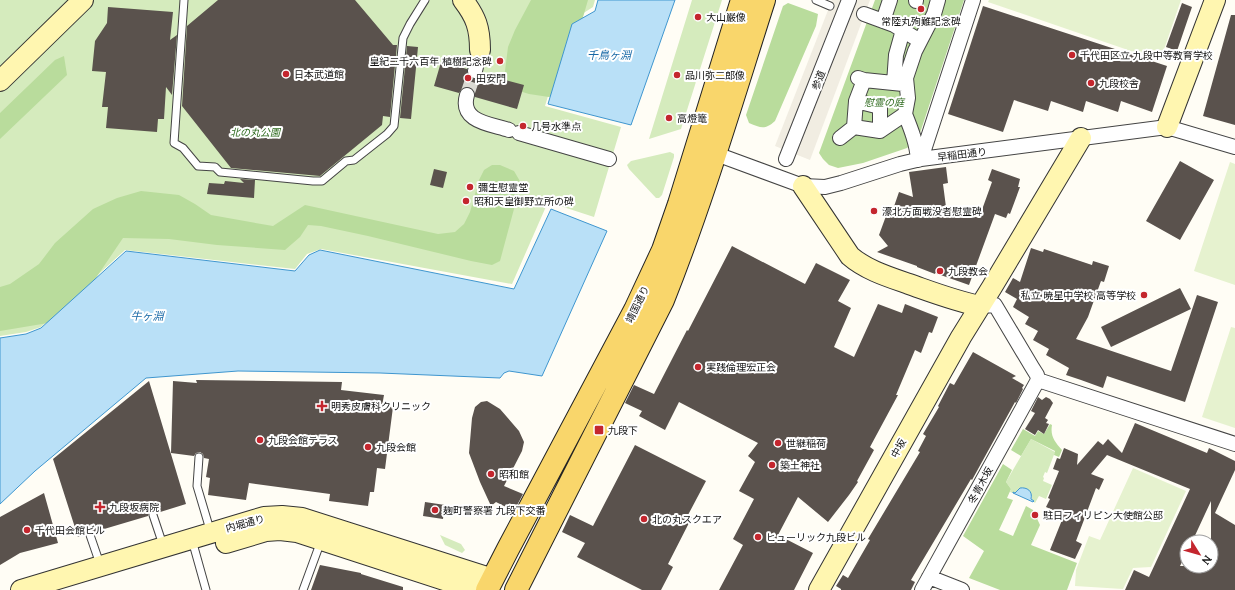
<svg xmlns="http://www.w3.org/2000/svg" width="1235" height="590" viewBox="0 0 1235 590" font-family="Lora,'Noto Sans JP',serif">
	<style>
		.green { fill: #d5ebbd }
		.forest { fill: #b9dc9c }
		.pitch { fill: #e6f2cf }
		.plaza { fill: #f1ede2 }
		.water { fill: #b9e0f7; stroke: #3f96cf }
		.building { fill: #5a524d; fill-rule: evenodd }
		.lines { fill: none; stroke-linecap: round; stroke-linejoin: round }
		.street-tunnel { stroke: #dbdad3; stroke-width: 14; stroke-dasharray: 14 7; stroke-linecap: butt }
		.lane-casing { stroke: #444; stroke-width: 9 }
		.street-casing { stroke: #444; stroke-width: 16 }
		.secondary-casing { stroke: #333; stroke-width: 22 }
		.primary-casing { stroke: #222; stroke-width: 24 }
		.lane { stroke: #fff; stroke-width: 7 }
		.street { stroke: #fff; stroke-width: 14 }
		.secondary { stroke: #fff6b0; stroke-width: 20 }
		.primary { stroke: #f9d66b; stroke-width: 22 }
		.poi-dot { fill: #c4262e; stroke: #fff; stroke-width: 1.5 }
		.labels { text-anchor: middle; stroke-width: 4; stroke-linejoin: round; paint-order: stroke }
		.poi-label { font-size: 10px; fill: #111; stroke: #fff; text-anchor: start }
		.street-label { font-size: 10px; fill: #111; stroke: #fff }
		.park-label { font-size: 10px; font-style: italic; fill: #2f6b1f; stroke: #fff }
		.water-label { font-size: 11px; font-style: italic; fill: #1768a6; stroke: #fff }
	</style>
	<rect width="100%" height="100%" fill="#fffdf5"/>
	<!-- green -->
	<path class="green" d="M0 0H595L593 7 571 21 545 106 621 127 594 217 548 202 512 284 321 249 307 254 295 269 125 250 41 327 26 332 0 336Z
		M692 0H722L681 129 649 139Z
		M670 152 674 154V157L662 195 659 198H656L629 169 627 165 631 161Z
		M1031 439 1055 452 1047 473 1045 472 1043 477 1044 478 1043 481 1052 485 1046 499 1039 496 1035 503 1032 500V496L1018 490 1015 493 1013 492V493L1010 492 1011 489 1006 482Z
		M440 535 461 544 465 550 462 553 445 545Z"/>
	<!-- forest -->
	<path class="forest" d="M531 0H588L561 93 549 97 529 94 513 89 504 79 508 47 515 30Z
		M875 0H964L919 136 907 148 863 163 838 168 829 165 823 159 819 153Z
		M788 3 818 14 816 26 775 121C765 130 761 128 749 123L746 115 783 6Z
		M64 56 67 75 0 139V113L55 60Z
		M492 165H500L514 171 521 183 500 261 492 265 471 261 368 236 321 226 308 225 300 237 285 250 217 245 169 239 123 238 83 297 48 323 0 331V287L10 284 39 264 55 243 93 209 117 198 141 191 179 195 195 204 211 215 273 226 305 205 438 234 455 232 464 224 470 212 479 180 484 170Z
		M1050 424 1052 425C1050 436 1055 442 1062 450L1059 457 1054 455 1055 451 1031 439 1021 456 1011 450 1023 429 1035 436 1038 431 1044 434Z
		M1003 464 1012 470 1006 482 1011 489 1007 498 1013 500 999 530 1013 536 1026 506 1033 510 1040 525 1031 545 1077 563 1067 590H1000L969 578 984 551 963 536Z"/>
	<!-- pitch -->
	<path class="pitch" d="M989 0H1181L1160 61 988 2Z
		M1230 162 1235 164V285L1194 271Z
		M1231 327 1235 328V428L1202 417Z
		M1133 468 1186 491 1151 567 1133 568 1123 589 1075 586 1076 570 1089 536 1100 540Z"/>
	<!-- plaza -->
	<path class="plaza" d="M832 0H870L810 160 775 146Z"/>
	<!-- water -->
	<path class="water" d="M598 0H675L631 125 548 104 572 24 595 11Z
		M551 209 607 231 542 376 509 371 504 373 500 378 380 373 238 371 146 378 35 471 0 504V338L26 334 41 328 126 251 295 271 309 255 320 250 514 289Z
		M1020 488C1027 487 1033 491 1031 499L1034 501 1033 502 1013 493V492L1015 493Z"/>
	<!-- building -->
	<path class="building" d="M218 0H355L393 45H397L390 117 383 116 382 125 320 176 231 168 182 106 187 26Z
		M1182 3 1192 7 1177 51 1166 47Z
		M983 6 1167 66 1152 112 1121 101 1118 112 1086 101 1083 112 1051 101 1048 111 1014 100 1003 132 948 114Z
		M108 7 173 12 170 40 177 35 172 95 166 87 164 119H158L157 132 106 128 108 107H102L106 72 92 71 95 41 107 23Z
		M1231 15H1235V125L1203 116Z
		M407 46 418 47 411 119 400 118Z
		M441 62 467 69V74L469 77 473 79H478L481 77 483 74 524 85 517 109 475 97V91L472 88 469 87H463L459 93 434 86Z
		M1180 161 1214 180 1180 240 1146 221Z
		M946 167 948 183 943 184 946 207 979 218 992 182 988 180 992 169 1020 179 1018 187H1020L1010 214 1008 213 1006 218 995 214 969 285 935 273V274L917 267V266L877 252 888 246 879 235 886 216 890 218 899 192 913 197 909 172Z
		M434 169 447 172 443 188 430 185Z
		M240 179 255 180 254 198 207 194 209 183 224 184 225 181 244 183Z
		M732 246 805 284 816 263 850 280 838 301 851 308 834 347 854 357 878 304 902 313 905 304 938 317 932 333 929 332 921 353 915 350 896 395H898L870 447 874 450 857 481 858 482 849 495 828 522 798 497 778 535 813 553 794 590H719L743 545 733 539 754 499 739 491 755 462 748 456 758 443 679 402 665 430 639 416 642 411 625 403 634 385 654 394 687 330 688 331Z
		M1031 248 1043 252 1044 249 1092 265 1093 261 1109 266 1104 282 1101 281 1088 317 1076 339 1171 371 1197 295 1218 302 1185 402 1107 376 1103 388 1081 380 1066 375 1069 368 1046 355 1049 349 1033 340 1038 331 1025 324 1029 317 1013 307 1017 299 1005 292 1013 278 1020 282Z
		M1180 288 1191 309 1111 347 1101 327Z
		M973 352 1016 376 1012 378 1024 385 1022 388 1023 389 1016 403 1015 402 972 480 971 479 911 580 915 582 911 590H841V589L836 586 843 575 848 578 870 540 868 539 920 452 918 451 926 436 923 434 939 407 938 406 950 383 954 385Z
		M196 380 342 382 341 390 384 395 382 406 393 407 385 469 377 468 374 492H370L368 506 329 501 330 494 249 483 246 500 208 495 210 478 206 477 209 459 204 458 203 454 200 452 196 453 194 456 171 453 173 381 197 383Z
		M149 381 186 504 157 513 154 510H152L149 512 148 516 94 532 91 530H89L86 532 85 535 78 537 53 459Z
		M1038 397 1042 400 1046 397 1050 399 1053 403 1045 418 1048 420 1046 423 1049 424 1044 434 1038 430 1035 435 1025 429 1035 413 1031 411Z
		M487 401 500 409 519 431 524 442 522 451 504 486 523 494 514 511 496 502 491 506 480 482 469 453 472 418 475 407 481 402Z
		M1135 423 1207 453 1209 448 1235 461V470L1215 513 1235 525V590H1125L1134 570 1149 577 1190 489 1107 455 1091 474 1104 479 1099 490 1096 488 1076 541 1082 544 1075 559 1050 550 1062 520 1052 516 1055 511 1046 507 1050 499 1048 498 1059 471 1053 469 1057 458 1060 459 1064 448 1078 454 1077 465 1098 441 1103 445 1108 439 1122 453ZM1211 501V566H1180L1187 552V542H1192Z
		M635 445 706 481 688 515 692 517 668 564 673 567 661 590H642L577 557 585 543 562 532 570 515 593 526Z
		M44 493 58 543 20 553 0 565V517Z
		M425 502 445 505 443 519 423 516Z
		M320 565 361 573V574L403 587V590H311Z"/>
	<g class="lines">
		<!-- street-tunnel -->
		<path class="street-tunnel" d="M467 95 475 71"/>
		<!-- lane casing -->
		<g class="lane-casing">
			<path id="lane" d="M184 0 174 143 183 148 198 166 215 167 220 172 313 181H322L346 161 354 160 387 134 394 126 403 38 410 24 425 0
				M816 0 830 6
				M199 457 197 486 211 533
				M153 515 163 545
				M90 535 100 564
				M192 540 206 590
				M303 590 321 541"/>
		</g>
		<!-- street casing -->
		<g class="street-casing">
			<path id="street" d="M916 1V0
				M864 14 894 25 920 41
				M883 21 890 0
				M475 71 480 50
				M858 78 864 80 903 84
				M894 83 896 55 903 30
				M467 95C459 122 491 124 509 130
				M856 101 880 107V131
				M905 114 908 98 906 78 915 51 934 14 938 0
				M854 127 856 101 864 80
				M519 133 609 159
				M840 138 854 127 880 131 905 114C911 129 917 144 918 160
				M708 151 803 186 825 187 841 183 900 164 921 159 1167 127 1235 147
				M786 159 849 0
				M921 159 973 0
				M980 306 995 305 1032 367 1037 375 1038 380 1235 444
				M929 577 962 590
				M922 590 1038 380"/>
		</g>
		<!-- secondary casing -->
		<g class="secondary-casing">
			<path id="secondary" d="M463 0C476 17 480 28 480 50
				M0 81 83 0
				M1167 127 1215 0
				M803 186 850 256C866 270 889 277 909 284 932 292 955 301 980 306
				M226 543 266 531 280 530 297 532 475 590
				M21 590 264 517 282 516 302 518 493 579
				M819 590 961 337 992 287 1081 138"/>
		</g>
		<!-- primary casing -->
		<g class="primary-casing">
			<path id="primary" d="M487 590 508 549 635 310 663 250 679 204 742 0
				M516 590 663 300C702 202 732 100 764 0"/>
		</g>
		<!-- lane -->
		<use href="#lane" class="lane"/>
		<!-- street -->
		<use href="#street" class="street"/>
		<!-- secondary -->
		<use href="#secondary" class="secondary"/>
		<!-- primary -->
		<use href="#primary" class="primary"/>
	</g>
	<!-- markers -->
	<g class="poi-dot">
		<circle cx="921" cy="9" r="4"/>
		<circle cx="698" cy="17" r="4"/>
		<circle cx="1072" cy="55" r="4"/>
		<circle cx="500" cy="61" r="4"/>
		<circle cx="286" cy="74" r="4"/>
		<circle cx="677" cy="75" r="4"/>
		<circle cx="468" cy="78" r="4"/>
		<circle cx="1091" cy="83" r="4"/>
		<circle cx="669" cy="118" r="4"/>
		<circle cx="523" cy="126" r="4"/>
		<circle cx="470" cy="187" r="4"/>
		<circle cx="466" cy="201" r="4"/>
		<circle cx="874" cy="211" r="4"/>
		<circle cx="940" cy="271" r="4"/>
		<circle cx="1144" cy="295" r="4"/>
		<circle cx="698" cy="367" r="4"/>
		<path d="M320 400h4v4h4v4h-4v4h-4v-4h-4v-4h4z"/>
		<rect x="594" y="425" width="10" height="10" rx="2"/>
		<circle cx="260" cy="440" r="4"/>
		<circle cx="778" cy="443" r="4"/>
		<circle cx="368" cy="447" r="4"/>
		<circle cx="772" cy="465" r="4"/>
		<circle cx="491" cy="474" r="4"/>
		<path d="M98 501h4v4h4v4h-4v4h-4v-4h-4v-4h4z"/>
		<circle cx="435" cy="510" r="4"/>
		<circle cx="1035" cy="515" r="4"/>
		<circle cx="644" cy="519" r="4"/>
		<circle cx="27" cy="530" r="4"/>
		<circle cx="758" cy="537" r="4"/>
	</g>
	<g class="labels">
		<!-- poi labels -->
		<g class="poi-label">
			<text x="706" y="21">大山巌像</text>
			<text x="921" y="25" text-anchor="middle">常陸丸殉難記念碑</text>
			<text x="1080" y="59">千代田区立 九段中等教育学校</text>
			<text x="492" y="65" text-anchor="end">皇紀二千六百年 植樹記念碑</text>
			<text x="294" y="78">日本武道館</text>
			<text x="685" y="79">品川弥二郎像</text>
			<text x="476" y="82">田安門</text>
			<text x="1099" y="87">九段校舎</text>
			<text x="677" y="122">高燈篭</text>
			<text x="531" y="130">几号水準点</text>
			<text x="478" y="191">彌生慰霊堂</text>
			<text x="474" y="205">昭和天皇御野立所の碑</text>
			<text x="882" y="215">濠北方面戦没者慰霊碑</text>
			<text x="948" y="275">九段教会</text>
			<text x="1136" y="299" text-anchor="end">私立 暁星中学校 高等学校</text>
			<text x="706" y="371">実践倫理宏正会</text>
			<text x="331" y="410">明秀皮膚科クリニック</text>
			<text x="608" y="434">九段下</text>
			<text x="268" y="444">九段会館テラス</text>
			<text x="786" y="447">世継稲荷</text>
			<text x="376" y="451">九段会館</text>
			<text x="780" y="469">築土神社</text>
			<text x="499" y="478">昭和館</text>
			<text x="109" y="511">九段坂病院</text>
			<text x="443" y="514">麹町警察署 九段下交番</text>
			<text x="1043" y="519">駐日フィリピン大使館公邸</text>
			<text x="652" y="523">北の丸スクエア</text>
			<text x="35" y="534">千代田会館ビル</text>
			<text x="766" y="541">ヒューリック九段ビル</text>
		</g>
		<!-- street labels -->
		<g class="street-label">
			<text transform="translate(818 80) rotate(-69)" y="4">参道</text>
			<text transform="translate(962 154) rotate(-7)" y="4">早稲田通り</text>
			<text transform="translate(637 304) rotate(-64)" y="4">靖国通り</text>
			<text transform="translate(898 448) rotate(-61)" y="4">中坂</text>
			<text transform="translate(980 485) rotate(-61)" y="4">冬青木坂</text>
			<text transform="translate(245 523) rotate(-15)" y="4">内堀通り</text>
		</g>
		<!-- park labels -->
		<g class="park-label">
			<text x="884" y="106">慰霊の庭</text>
			<text x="255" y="136">北の丸公園</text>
		</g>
		<!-- water labels -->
		<g class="water-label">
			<text x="609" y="59">千鳥ヶ淵</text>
			<text x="147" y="320">牛ヶ淵</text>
		</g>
	</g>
	<!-- north arrow -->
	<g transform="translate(1199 554) rotate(127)"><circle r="19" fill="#ffffff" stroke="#a0a0a0"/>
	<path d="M0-3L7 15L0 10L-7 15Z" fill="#c4262e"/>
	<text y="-6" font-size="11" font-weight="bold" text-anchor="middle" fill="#111111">N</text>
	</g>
</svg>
